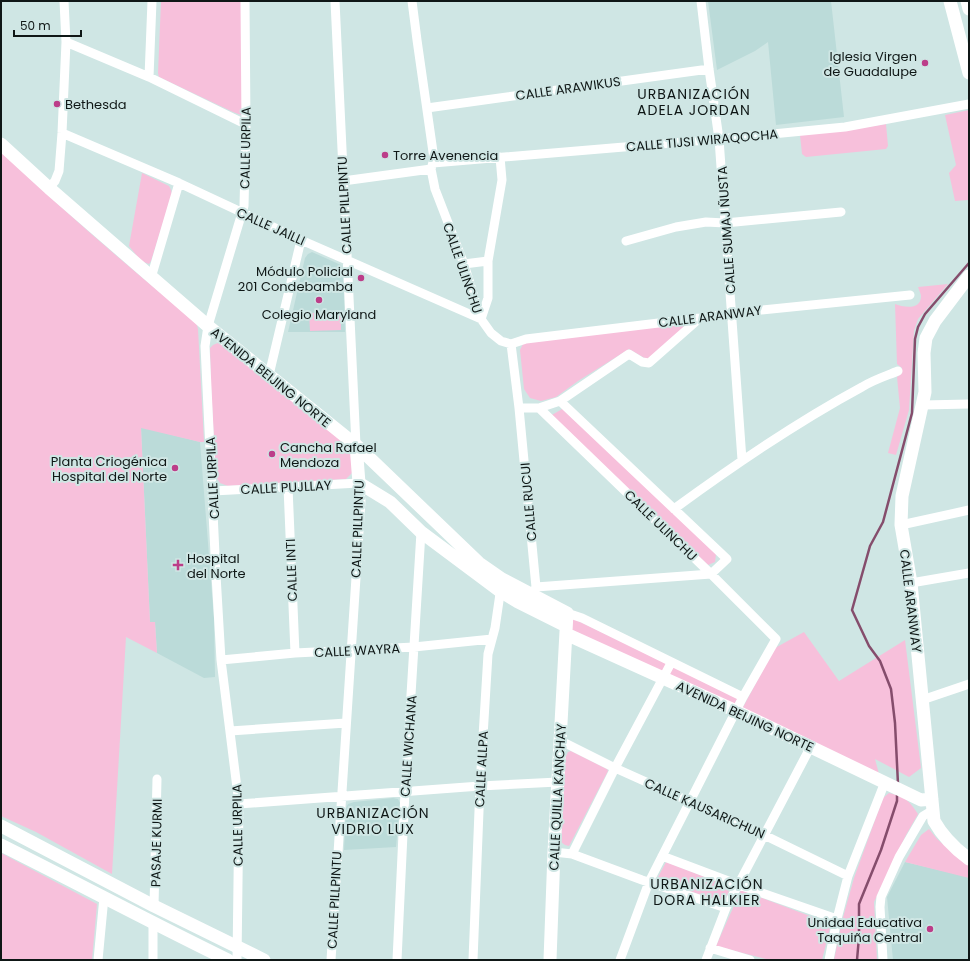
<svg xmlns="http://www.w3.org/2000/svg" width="970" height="961" viewBox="0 0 970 961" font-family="Poppins,sans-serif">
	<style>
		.built { fill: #bbdbd9 }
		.green { fill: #f7c0db }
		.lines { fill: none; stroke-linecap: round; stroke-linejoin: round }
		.stream { stroke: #854d6c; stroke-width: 2.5 }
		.street { stroke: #fff; stroke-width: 9 }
		.secondary { stroke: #fff; stroke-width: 13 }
		.poi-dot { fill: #bc3d89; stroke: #cfe6e4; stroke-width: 1.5 }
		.labels { text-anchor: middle; stroke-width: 4; stroke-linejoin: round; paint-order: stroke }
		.poi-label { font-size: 13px; fill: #0f1716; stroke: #cfe6e4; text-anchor: end }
		.street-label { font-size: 13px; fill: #0f1716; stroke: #cfe6e4 }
		.neighbourhood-label { font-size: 14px; letter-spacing: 1px; fill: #0f1716; stroke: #cfe6e4 }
	</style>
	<rect width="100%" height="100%" fill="#cfe6e4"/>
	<!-- built -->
	<path class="built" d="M708 1H831L844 117 776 125 768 42 755 51 717 70Z
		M312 252 341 265 343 269 345 332H288L305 258 308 254Z
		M141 427 200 442 214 619 215 677 204 678 157 653 155 622H150Z
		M393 798 398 799 400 803 396 847 344 850 346 808 348 804 354 802Z
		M905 862 969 877V960H893L887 897Z"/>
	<!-- green -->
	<path class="green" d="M161 1H243L242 113 241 115 233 112 159 77 158 73Z
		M969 110V192L968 200 955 201 949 173 956 165 945 115Z
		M886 124 888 146 886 149 806 157 802 154 800 135 848 130Z
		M1 152C64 211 129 268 196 322L198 329 204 442H200L141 428 150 622H155L157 653 126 637 112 874 36 832 1 816Z
		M142 173 169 186 171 190 172 194 151 261 149 264 141 261 129 246Z
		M948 284 918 319 914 331 909 410 896 455 888 453 900 408 897 377 902 373V368L897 364 895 304C903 307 921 311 921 296 921 294 919 290 918 287Z
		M341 312V330L310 331 309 313Z
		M681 324 684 327 648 360 629 349 578 381 556 397 541 401 530 398 524 389 520 350 524 342Z
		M220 342 349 447 351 452 352 473 346 479 228 486 220 483 216 477 211 386 210 348 213 345Z
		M564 408 716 554 715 562 708 565 550 416Z
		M572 618 738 698 734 705 572 630Z
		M804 632 839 681 905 640 921 768 909 777 875 759 879 774 742 709 775 648Z
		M571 751 607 769 608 771 569 846 565 845 561 842 565 758 568 752Z
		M889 793C905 797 909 800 918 814L906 835 874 902 877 960H834L842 921 854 878 883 798Z
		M929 829 937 839 969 866V878L905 862 921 835Z
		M1 853 97 904 92 960H1Z
		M666 862 731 887 723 903 657 879Z
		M741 890 831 924 822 960H770L716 946Z"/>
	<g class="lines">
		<!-- stream -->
		<path class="stream" d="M898 784 895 723 891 689 880 661 869 646 852 610 870 546 883 522 912 413 915 339 918 327 925 314 969 263
			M857 960 859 937V904L881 850 897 801V793"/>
		<!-- street -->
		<path class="street" d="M335 1 356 445
			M412 1 417 40 434 159 431 169 435 189 464 264 481 319 491 333 501 341 511 344
			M701 1 709 69 719 139 742 460
			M66 42 149 77 241 122 246 125
			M149 77 152 1
			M427 108 709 69
			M62 133 179 183 301 240 481 319
			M433 163 719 139 845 127 969 104
			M343 181 431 169
			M49 188 55 181 59 171 62 133 66 42 64 1
			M626 241 676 227 706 222 725 223 841 212
			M464 264 488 261
			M151 278 179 183
			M481 319 488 298V261L502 180 500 157
			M511 344 526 339 700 318 732 313 910 295
			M511 344 519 408 536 587 533 592
			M269 375 301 240
			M923 405 969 404
			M519 408H539L711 574 776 639 743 697 649 882 620 960
			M539 408 560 401 629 354 642 362 649 363 700 318
			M288 487 295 653
			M213 491 359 483 361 501 331 960
			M674 509C734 465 797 422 862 387 873 380 886 376 898 371
			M901 525 969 510
			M911 583 969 573
			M536 587 711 574 727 559 560 401
			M567 613 582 618 743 697
			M221 660 295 653 414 647 492 639
			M922 700 969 684
			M230 731 346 723
			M561 741 615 768 764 835 848 876
			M239 804 480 786 558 782
			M554 852 572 854 642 880 726 908
			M572 854 615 768 671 663
			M662 856 739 885 837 919
			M154 906 157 779
			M710 948 750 960
			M98 960 104 897
			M153 960V923
			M237 960 239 804 221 660 216 575 205 346 208 326 244 206 246 125 245 1
			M397 960 405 792 421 532
			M473 960 480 786 488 654 495 628 501 587
			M706 960 726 908 811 746
			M829 960 837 919 848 876 885 782
			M883 960 880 907 881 897 899 857 923 816 928 813H933"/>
		<!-- secondary -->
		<path class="secondary" d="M950 1 969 73
			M967 1 969 9
			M1 144 49 188 208 326 356 445 479 563 502 579 567 613 554 852 550 960
			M969 276 935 321 926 338 924 353 925 392 902 496 901 525 911 583 934 821C943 837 954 848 969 859
			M356 445 359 483 390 502 421 532 500 591 518 602 566 626
			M566 634 736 711 921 800 932 799
			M1 826 154 906 264 960
			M1 845C77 883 152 923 228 960"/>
	</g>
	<!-- markers -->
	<g class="poi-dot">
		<circle cx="925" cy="63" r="4"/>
		<circle cx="57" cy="104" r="4"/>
		<circle cx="385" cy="155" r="4"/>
		<circle cx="361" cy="278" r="4"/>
		<circle cx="319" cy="300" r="4"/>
		<circle cx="272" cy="454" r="4"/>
		<circle cx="175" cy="468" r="4"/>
		<path d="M176 559h4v4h4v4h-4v4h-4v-4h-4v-4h4z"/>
		<circle cx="930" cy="929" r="4"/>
	</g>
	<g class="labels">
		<!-- poi labels -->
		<g class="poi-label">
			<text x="917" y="61">Iglesia Virgen<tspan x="917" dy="15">de Guadalupe</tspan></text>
			<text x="65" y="109" text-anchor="start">Bethesda</text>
			<text x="393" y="160" text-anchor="start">Torre Avenencia</text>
			<text x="353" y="276">Módulo Policial<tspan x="353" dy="15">201 Condebamba</tspan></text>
			<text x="319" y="319" text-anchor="middle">Colegio Maryland</text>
			<text x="280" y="452" text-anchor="start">Cancha Rafael<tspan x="280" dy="15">Mendoza</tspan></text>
			<text x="167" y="466">Planta Criogénica<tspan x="167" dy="15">Hospital del Norte</tspan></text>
			<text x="187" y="563" text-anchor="start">Hospital<tspan x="187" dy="15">del Norte</tspan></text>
			<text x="922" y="927">Unidad Educativa<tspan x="922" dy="15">Taquiña Central</tspan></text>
		</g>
		<!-- street labels -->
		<g class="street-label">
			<text transform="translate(568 88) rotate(-8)" y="5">CALLE ARAWIKUS</text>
			<text transform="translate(702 140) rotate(-5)" y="5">CALLE TIJSI WIRAQOCHA</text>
			<text transform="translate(245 148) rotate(-89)" y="5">CALLE URPILA</text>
			<text transform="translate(344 205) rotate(-93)" y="5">CALLE PILLPINTU</text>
			<text transform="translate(271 226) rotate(24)" y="5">CALLE JAILLI</text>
			<text transform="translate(726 230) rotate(-94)" y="5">CALLE SUMAJ ÑUSTA</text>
			<text transform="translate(463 268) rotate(71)" y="5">CALLE ULINCHU</text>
			<text transform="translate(710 316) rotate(-7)" y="5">CALLE ARANWAY</text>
			<text transform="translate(271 377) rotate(39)" y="5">AVENIDA BEIJING NORTE</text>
			<text transform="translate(212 478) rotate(-93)" y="5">CALLE URPILA</text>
			<text transform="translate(286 487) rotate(-3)" y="5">CALLE PUJLLAY</text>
			<text transform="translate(528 502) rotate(-95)" y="5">CALLE RUCUI</text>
			<text transform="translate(661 525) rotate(44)" y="5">CALLE ULINCHU</text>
			<text transform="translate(357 529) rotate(-88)" y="5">CALLE PILLPINTU</text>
			<text transform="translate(291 570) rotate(-92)" y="5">CALLE INTI</text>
			<text transform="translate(911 601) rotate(83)" y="5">CALLE ARANWAY</text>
			<text transform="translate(357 650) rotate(-3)" y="5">CALLE WAYRA</text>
			<text transform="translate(745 716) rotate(25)" y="5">AVENIDA BEIJING NORTE</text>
			<text transform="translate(408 746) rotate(-86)" y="5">CALLE WICHANA</text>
			<text transform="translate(481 769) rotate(-87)" y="5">CALLE ALLPA</text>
			<text transform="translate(557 797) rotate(-87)" y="5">CALLE QUILLA KANCHAY</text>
			<text transform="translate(705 808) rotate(24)" y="5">CALLE KAUSARICHUN</text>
			<text transform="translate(237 825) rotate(-91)" y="5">CALLE URPILA</text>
			<text transform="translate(156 843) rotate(-89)" y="5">PASAJE KURMI</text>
			<text transform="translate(334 900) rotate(-87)" y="5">CALLE PILLPINTU</text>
		</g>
		<!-- neighbourhood labels -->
		<g class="neighbourhood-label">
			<text x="694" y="99">URBANIZACIÓN<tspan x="694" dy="16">ADELA JORDAN</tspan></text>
			<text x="373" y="818">URBANIZACIÓN<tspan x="373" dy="16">VIDRIO LUX</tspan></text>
			<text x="707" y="889">URBANIZACIÓN<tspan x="707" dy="16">DORA HALKIER</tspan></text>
		</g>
	</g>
	<!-- border -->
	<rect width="970" height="961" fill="none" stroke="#0f1716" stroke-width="4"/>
	<!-- scale -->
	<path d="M14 30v6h67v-6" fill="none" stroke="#0f1716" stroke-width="2"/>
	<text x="20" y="30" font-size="12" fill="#0f1716" stroke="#cfe6e4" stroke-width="3" paint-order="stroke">50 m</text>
</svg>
